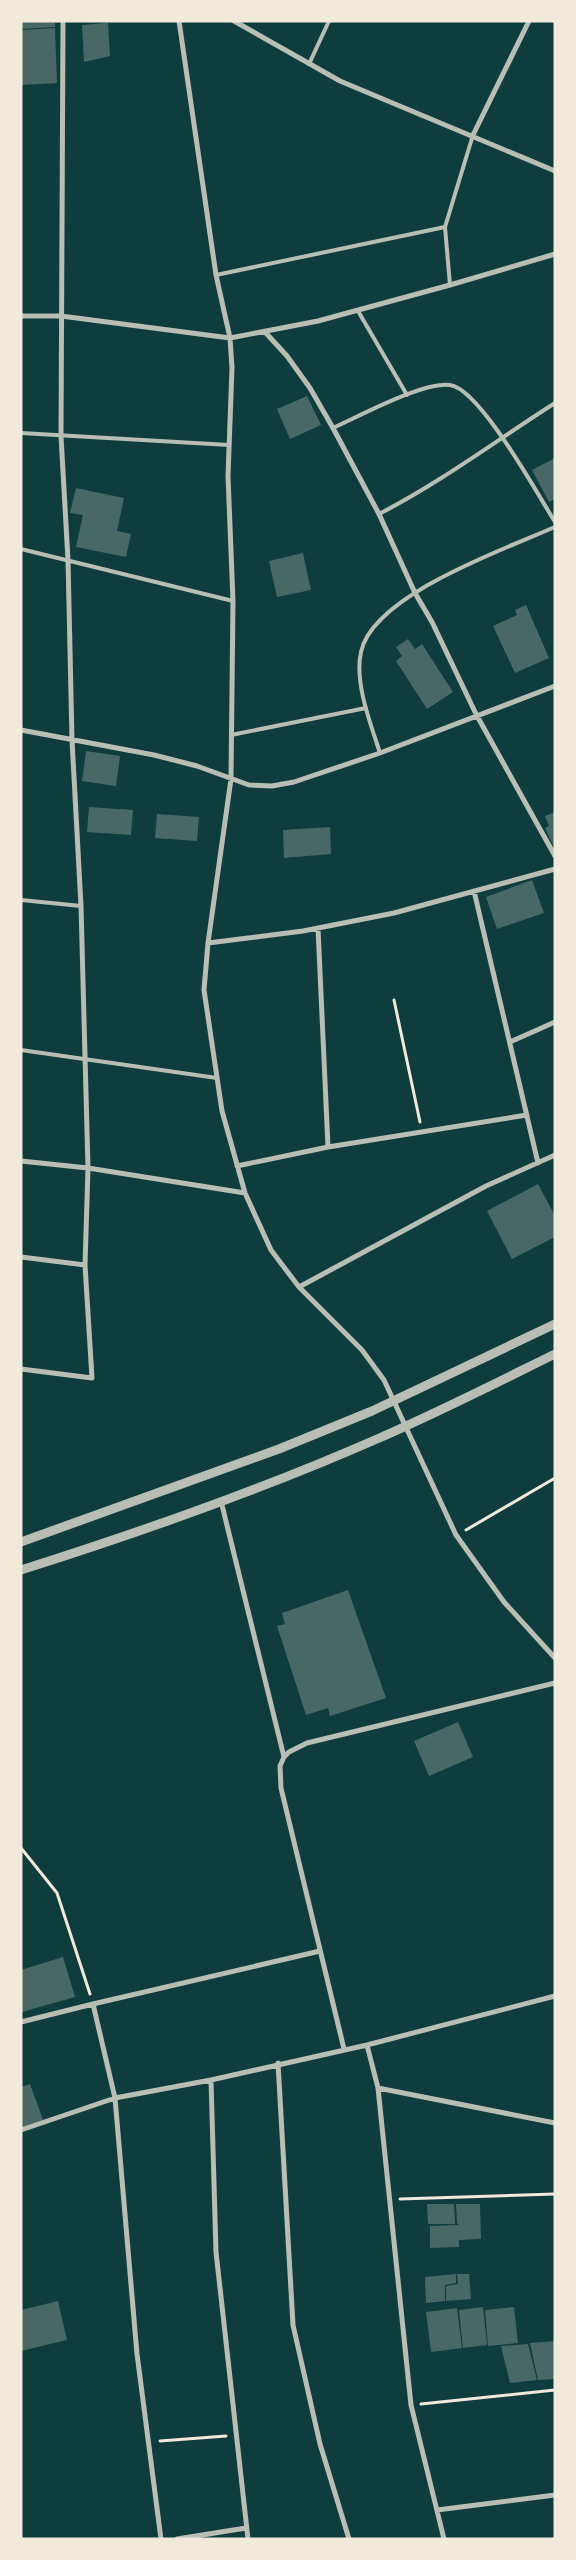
<svg xmlns="http://www.w3.org/2000/svg" width="576" height="2560" viewBox="0 0 576 2560" font-family="'IBM Plex Sans',sans-serif">
	<style>
		.building { fill: #486865 }
		.lines { fill: none; stroke-linecap: round; stroke-linejoin: round }
		.path { stroke: #f1e9da; stroke-width: 3 }
		.service { stroke: #b8beb3; stroke-width: 4 }
		.minor { stroke: #b8beb3; stroke-width: 5 }
		.tertiary { stroke: #b8beb3; stroke-width: 9 }
	</style>
	<rect width="100%" height="100%" fill="#0f3d3e"/>
	<!-- building -->
	<path class="building" d="M21 21H55V27L21 29Z
		M108 23 110 56 84 62 82 25Z
		M55 28 57 83 21 85V30Z
		M307 396 321 425 290 439 277 409Z
		M555 458V499L549 502 532 470Z
		M76 488 124 498 117 531 131 534 126 557 76 547 83 515 70 513Z
		M303 553 311 590 277 597 269 561Z
		M526 605 549 658 515 673 493 626 517 615 515 610Z
		M408 639 415 649 422 644 453 692 427 709 396 661 402 656 396 647Z
		M86 751 120 756 116 786 82 781Z
		M89 807 133 810 131 835 87 832Z
		M555 812V850L545 828 549 826 545 816Z
		M157 814 199 817 197 841 155 838Z
		M330 827 331 854 284 858 283 830Z
		M532 880 544 913 497 929 486 897Z
		M538 1184 555 1216V1237L512 1259 487 1211Z
		M348 1590 386 1698 330 1716 328 1708 306 1715 277 1626 285 1624 282 1613Z
		M458 1722 473 1757 429 1776 414 1741Z
		M63 1957 75 1997 22 2012 21 1970Z
		M30 2084 43 2120 21 2128V2087Z
		M427 2204H454L455 2224H428Z
		M456 2204H480L481 2239 459 2240V2247L430 2248V2226L459 2225 457 2223Z
		M456 2274V2283L445 2285V2301L426 2303 425 2277Z
		M457 2274H469L471 2299 446 2301V2286L458 2284Z
		M58 2301 67 2340 21 2351V2310Z
		M483 2307 487 2345 463 2348 459 2310Z
		M514 2307 518 2343 488 2346 485 2310Z
		M457 2308 462 2348 431 2352 426 2312Z
		M555 2341V2379L538 2380 530 2343Z
		M528 2344 537 2380 510 2383 501 2346Z"/>
	<g class="lines">
		<!-- path -->
		<path class="path" d="M394 1000 420 1122
			M466 1530 555 1478
			M21 1848 57 1893 90 1994
			M400 2199 555 2194
			M421 2404 555 2390
			M160 2441 226 2436"/>
		<!-- service -->
		<path class="service" d="M309 64 329 21
			M216 275 445 227
			M450 285 445 227 473 135
			M358 311 407 395
			M333 428C360 416 424 381 450 385 480 389 538 495 555 522
			M21 433 229 445
			M379 514C441 482 497 440 555 403
			M21 549 233 601
			M231 735 366 708
			M380 753C371 725 354 682 361 652 373 595 505 549 555 527
			M21 900 81 906
			M21 1050 217 1078"/>
		<!-- minor -->
		<path class="minor" d="M179 21 216 275 230 338 232 368 228 476 233 601 231 779 208 943 204 990 222 1111 245 1193 271 1250 299 1287 362 1350 384 1380 456 1535 504 1602 555 1658
			M234 21 340 81 555 171
			M473 135 529 21
			M21 316H61L230 338 318 321 450 285 555 254
			M265 332 287 356 310 388 333 428 379 514 415 593 432 622 476 714 555 856
			M21 730 154 755 197 766 249 785 272 786 294 782 380 753 555 686
			M474 891 538 1163
			M208 943 303 931 394 913 555 869
			M510 1042 555 1022
			M328 1147 527 1115
			M21 1161 88 1168 245 1193
			M237 1166 328 1147 318 928
			M21 1257 85 1265
			M299 1287 486 1186 555 1155
			M21 1369 92 1378 85 1265 88 1168 81 906 72 740 68 560 61 436 63 21
			M221 1501 284 1757 280 1766 281 1788 344 2049
			M284 1757 289 1752 307 1743 555 1683
			M93 2004 320 1951
			M21 2022 93 2004 115 2098 137 2354 161 2539
			M367 2045 378 2088 411 2405 444 2539
			M278 2063 293 2325 320 2444 349 2539
			M211 2080 216 2252 248 2539
			M378 2088 555 2123
			M21 2130 115 2098 211 2080 367 2045 555 1996
			M437 2510 555 2495
			M177 2539 246 2528"/>
		<!-- tertiary -->
		<path class="tertiary" d="M21 1542 279 1449 372 1411 555 1324
			M21 1570C141 1532 261 1490 377 1439 437 1413 496 1383 555 1354"/>
	</g>
	<!-- border -->
	<rect width="576" height="2560" fill="none" stroke="#f1e9da" stroke-width="45"/>
</svg>
